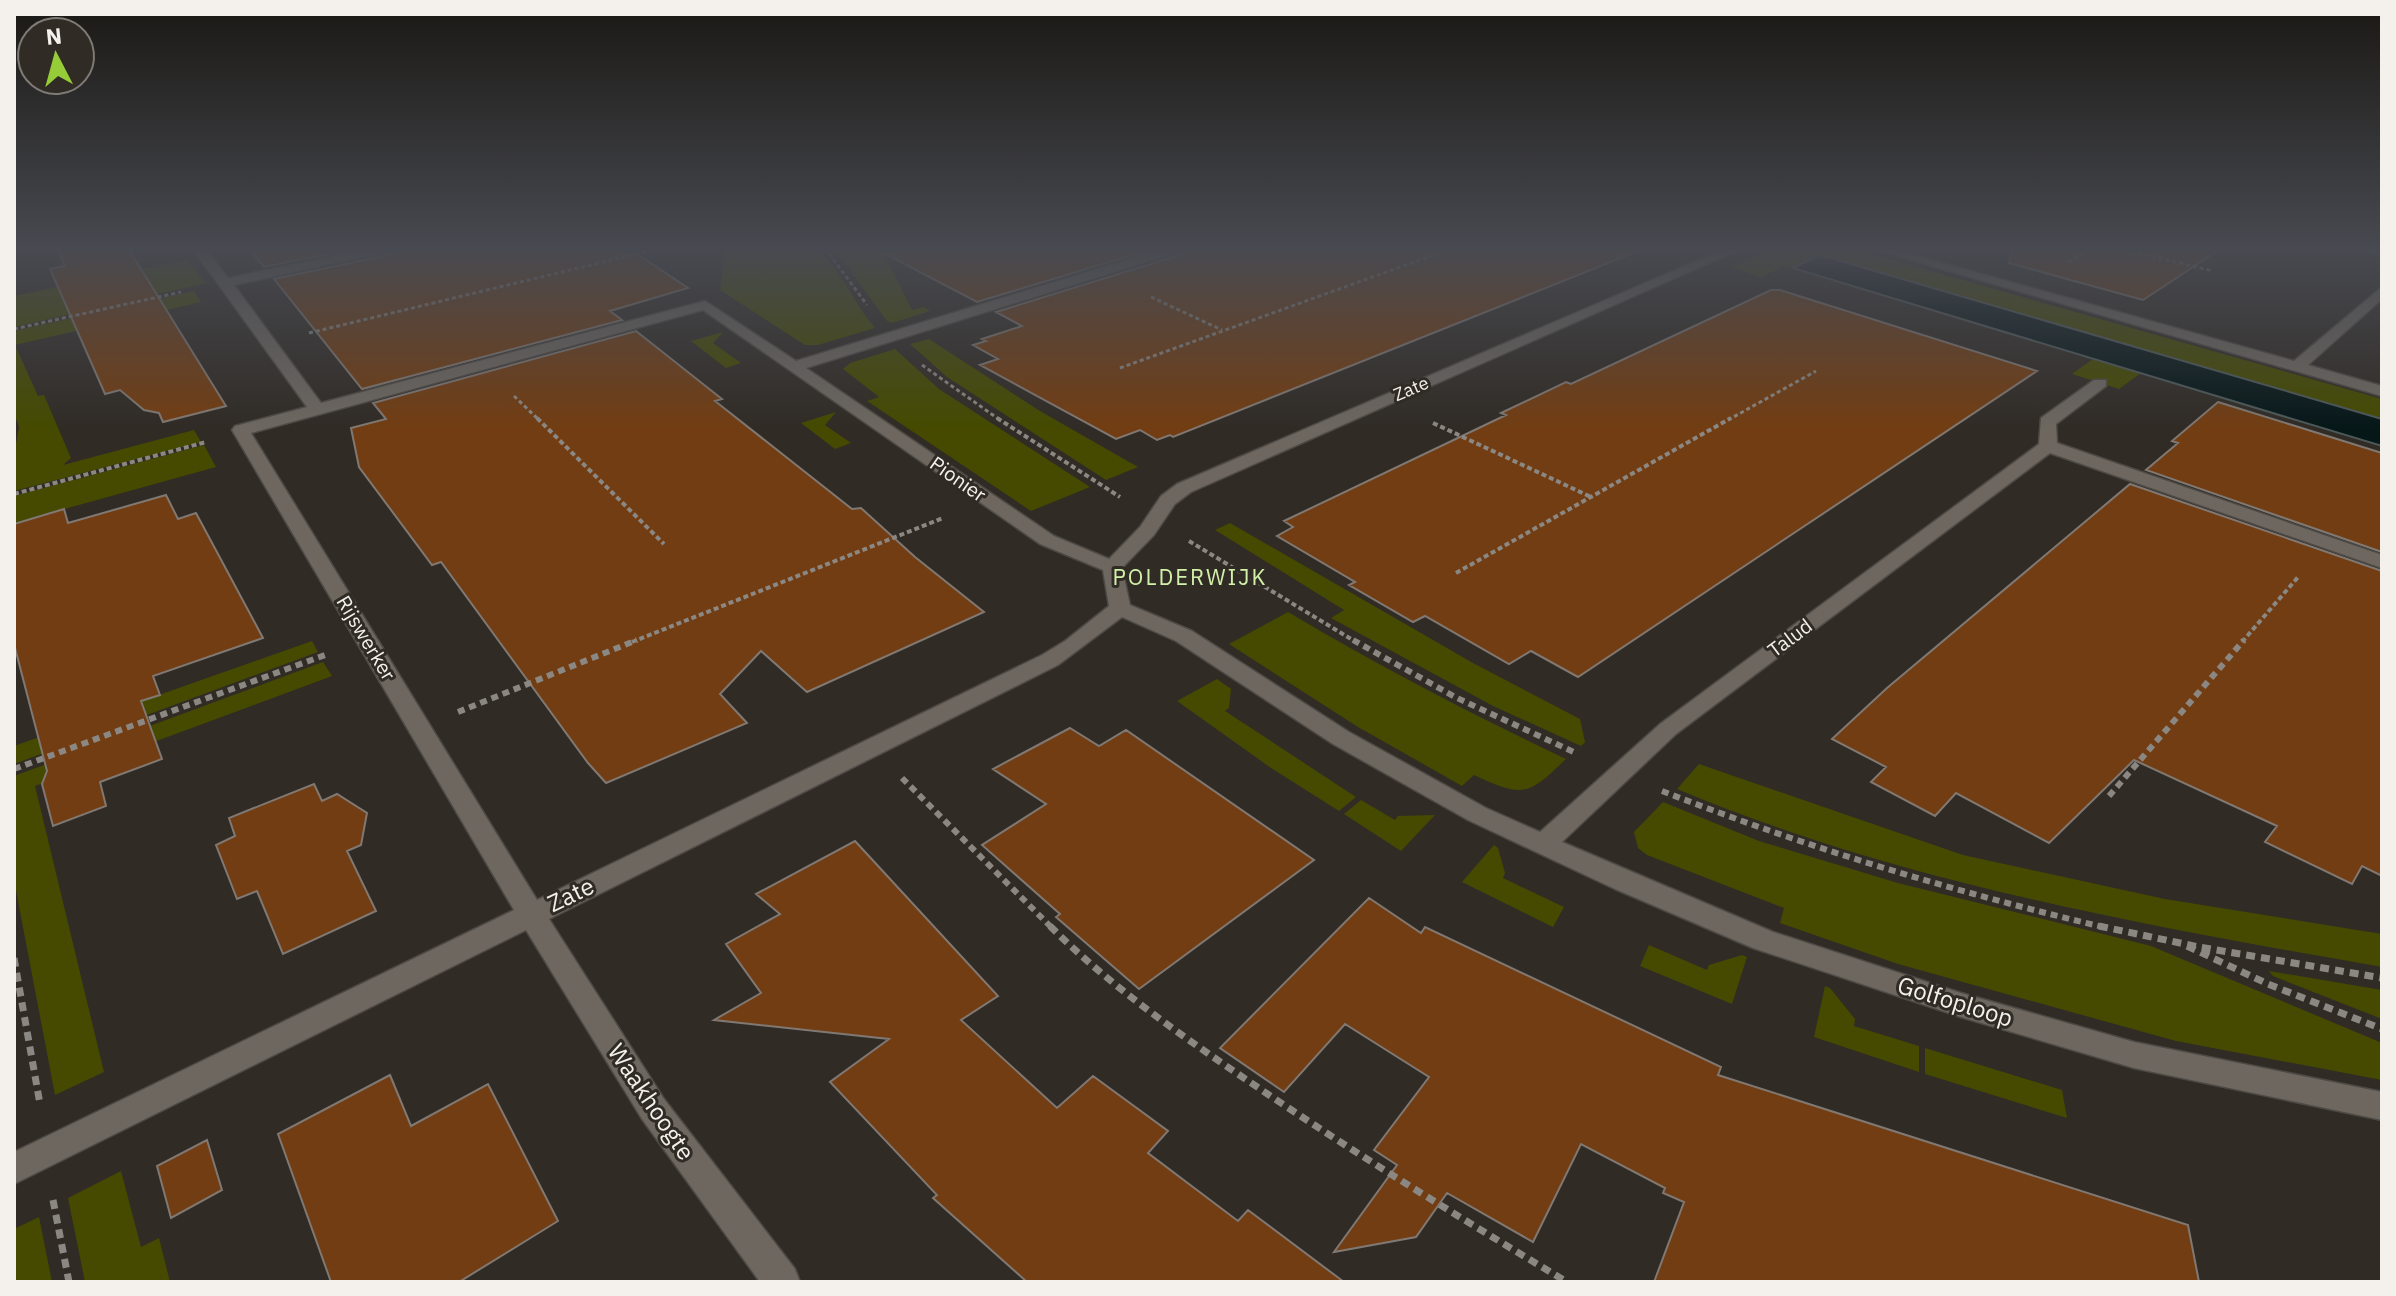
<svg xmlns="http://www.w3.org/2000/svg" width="2396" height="1296" viewBox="0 0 2396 1296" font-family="'IBM Plex Sans',sans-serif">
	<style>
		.green { fill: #454a00 }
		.water { fill: #061718; stroke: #4d5858; stroke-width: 2 }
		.building { fill: #723d12; stroke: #807872; stroke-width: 2 }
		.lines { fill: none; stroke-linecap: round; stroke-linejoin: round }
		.minor-casing { stroke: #4d4944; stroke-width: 3 }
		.path-far3 { stroke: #8b8782; stroke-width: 3; stroke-dasharray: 4 3; stroke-linecap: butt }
		.path-far2 { stroke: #8b8782; stroke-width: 4; stroke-dasharray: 5 3; stroke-linecap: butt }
		.path-far1 { stroke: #8b8782; stroke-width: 6; stroke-dasharray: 7 5; stroke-linecap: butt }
		.path { stroke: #8b8782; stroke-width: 7; stroke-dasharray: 9 6; stroke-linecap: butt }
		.minor { fill: #6d6760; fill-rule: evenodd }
		.labels { text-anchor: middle; stroke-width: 6; stroke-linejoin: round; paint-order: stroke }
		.far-street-label { font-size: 18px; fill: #f4f1ed; stroke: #302b25 }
		.street-label { font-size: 20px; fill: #f4f1ed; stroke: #302b25 }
		.neighbourhood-label { font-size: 22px; letter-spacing: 2px; fill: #d1f1a9; stroke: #302b25 }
		.near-street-label { font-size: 24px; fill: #f4f1ed; stroke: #302b25 }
	</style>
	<rect width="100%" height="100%" fill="#302b25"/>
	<!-- green -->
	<path class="green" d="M725 248H817C842 270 853 303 875 328L818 345H805L720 290Z
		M834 248H886L884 254 912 310 923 307 930 311 892 323 887 321Z
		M1775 248H1850L2382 399V419L1820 255 1793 268 1785 266 1761 277 1731 267Z
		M188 260 206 283 14 327V296Z
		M194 291 201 302 15 345 38 396 44 395 71 458 63 465 194 430 201 442 14 491V455L19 427 14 413V331Z
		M723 332 713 343 741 363 726 368 691 341Z
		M929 339 1040 411 1138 467 1106 480 947 377 910 344Z
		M895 349 939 389 1090 487 1031 511 867 401 879 397 843 369 850 363Z
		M2093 359 2141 373 2119 389 2072 374Z
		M836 412 825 425 851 443 835 449 801 423Z
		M204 445 216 467 14 523V496Z
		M1230 523 1473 663 1580 719 1585 742 1581 746 1493 706 1331 618 1344 610 1215 530Z
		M1288 612C1379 666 1471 714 1566 759 1528 796 1523 798 1474 775L1462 786 1358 727 1229 644Z
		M312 641 318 652 14 764V746Z
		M323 662 332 676 35 786 104 1072 55 1095 14 880V776Z
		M1217 679 1231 689 1229 708 1225 711 1356 797 1339 811 1271 768 1177 701Z
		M1699 764 1963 855 2165 899 2382 934V967C2147 926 1898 882 1677 789Z
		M1361 800 1395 820 1398 816 1435 815 1401 851 1344 814Z
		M1663 802 1759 841 1898 883 2151 946 2382 1043V1080L2176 1041 1898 964 1780 923 1784 908 1647 855 1638 848 1634 832Z
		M1494 845 1498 848 1505 873 1503 878 1564 907 1553 927 1462 882Z
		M1649 945 1707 970 1709 965 1742 955 1747 957 1732 1004 1640 966Z
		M2269 971 2382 990V1019L2273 976Z
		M1825 986 1830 988 1855 1019 1854 1026 1919 1046V1072L1814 1037Z
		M1925 1048 2062 1090 2067 1118 1925 1074Z
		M121 1171 141 1247 159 1238 170 1282H85L68 1198Z
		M39 1217 52 1282H14V1229Z"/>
	<!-- water -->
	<path class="water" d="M1820 255 2382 419V446L1793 268Z"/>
	<!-- building -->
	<path class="building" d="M57 248H128L226 406 163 422 159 413 144 410 120 390 105 394 50 269 65 266Z
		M248 248H359L264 267Z
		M396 248H628L688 288 610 311 622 320 362 389 274 279 388 255Z
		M874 248H1156L977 302Z
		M1186 248H1638V251L1173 437 1170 435 1157 440 1140 430 1116 439 980 365 998 359 973 345 986 341 982 339 1022 326 996 312 1183 254Z
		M2012 248H2222L2143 300 2009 263Z
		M1771 290H1780L2037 371 1578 677 1531 651 1509 664 1425 616 1413 622 1349 585 1355 582 1277 536 1293 527 1284 521 1506 415 1501 413 1566 382 1571 384Z
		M636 331 722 399 715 401 852 509 861 508 915 557 984 612 807 692 761 651 720 694 747 723 606 783 588 763 441 562 432 565 359 467 351 428 386 419 373 403Z
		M2218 402 2382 453V552L2146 470 2178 443 2172 441Z
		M2130 484 2382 571V876L2362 866 2352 884 2265 842 2277 826 2134 760 2049 843 1956 793 1935 816 1871 782 1886 767 1832 739 1887 688Z
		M166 495 178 519 196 513 263 638 153 676 160 695 141 701 162 759 100 782 106 806 53 826 42 784 47 771 14 644V524L64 509 68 523Z
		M1070 728 1099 746 1126 730 1314 860 1139 989 1056 917 1060 914 982 845 1046 804 993 769Z
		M314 784 322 801 337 794 367 813 361 845 347 851 376 911 283 954 257 891 237 899 216 845 235 836 229 818Z
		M855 841 998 996 961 1020 1057 1108 1093 1076 1168 1131 1148 1153 1238 1221 1248 1210 1344 1282H1027L933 1198 937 1195 830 1082 889 1039 714 1020 761 993 726 944 780 914 756 894Z
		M1369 898 1421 933 1425 927 1721 1067 1718 1075 2188 1225 2199 1282H1654L1684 1202 1663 1193 1665 1188 1581 1144 1533 1242 1447 1193 1416 1237 1334 1252 1397 1165 1374 1150 1429 1077 1345 1024 1284 1092 1220 1048Z
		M390 1075 411 1126 488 1084 558 1221 459 1282H331L278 1134Z
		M207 1140 222 1190 171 1218 157 1166Z"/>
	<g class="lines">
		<!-- minor casing -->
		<g class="minor-casing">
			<path id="minor" d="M192 248H205L228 278 371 248H393L387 252 234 285 321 403 705 301 796 361 1165 248H1183L1182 251 806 368 1054 536 1109 559 1140 527 1161 496 1177 484 1727 248H1743L1191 492 1175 504 1154 535 1122 568 1130 605 1192 631 1349 732 1486 808 1540 832 1660 724 2039 444 2041 418 2094 380H2106V386L2056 424 2057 443 2382 555V568L2050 453 1676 734 1562 842 1773 932 1961 993 2134 1042 2382 1092V1120L2134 1068 1961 1017 1753 948 1615 889 1468 820 1333 744 1176 641 1122 617 1058 665 549 919 664 1099 795 1269 800 1282H760L642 1119 526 930 14 1184V1152L514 910 232 430 235 426 307 407ZM703 310 1040 544 1103 570 1109 606 1065 641 1042 655 537 900 251 433Z
				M1869 248H1889L2294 361 2382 287V299L2308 365 2382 386V396Z
				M2361 248H2382V255L2363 251Z"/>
		</g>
		<!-- path-far3 -->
		<path class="path-far3" d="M825 248 867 305
			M2118 248 2213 271
			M2068 262 2092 248
			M1151 297 1222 330
			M14 329 181 292
			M309 333 661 248
			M922 365 1000 420
			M1120 368 1453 248
			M514 396 539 420
			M1728 420 1816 371"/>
		<!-- path-far2 -->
		<path class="path-far2" d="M537 418 664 544
			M997 418 1120 497
			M1433 423 1591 497
			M14 494 206 442
			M1189 541 1356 642
			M1456 573 1731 418
			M632 642 943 518
			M2242 642 2299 576"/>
		<!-- path-far1 -->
		<path class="path-far1" d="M1353 640 1457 698 1576 753
			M458 712 637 640
			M14 769 325 655
			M902 778 1052 928
			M1662 791C1808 848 1955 892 2107 928
			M2109 796 2244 640"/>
		<!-- path -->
		<path class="path" d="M1050 926C1116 992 1195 1045 1272 1097 1369 1162 1467 1222 1567 1282
			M2099 926 2199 947 2382 978
			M2187 946 2268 984 2382 1029
			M14 958 40 1104
			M53 1200 69 1282"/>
		<!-- minor -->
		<use href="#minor" class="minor"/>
	</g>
	<!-- sky -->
	<linearGradient id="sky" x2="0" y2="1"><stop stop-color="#1a1814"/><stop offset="0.58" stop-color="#484a51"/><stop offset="1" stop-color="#484a51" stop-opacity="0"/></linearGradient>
	<rect width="2396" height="429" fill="url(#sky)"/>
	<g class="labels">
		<!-- far-street labels -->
		<g class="far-street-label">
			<text transform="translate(1411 389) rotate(-23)" y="6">Zate</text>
		</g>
		<!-- street labels -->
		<g class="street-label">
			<text transform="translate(958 479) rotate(35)" y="7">Pionier</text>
			<text transform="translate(366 638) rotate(59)" y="7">Rijswerker</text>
			<text transform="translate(1790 638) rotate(-37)" y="7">Talud</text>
		</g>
		<!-- neighbourhood labels -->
		<g class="neighbourhood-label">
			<text x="1190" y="585">POLDERWIJK</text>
		</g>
		<!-- near-street labels -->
		<g class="near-street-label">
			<text transform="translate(571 895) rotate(-26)" y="8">Zate</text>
			<text transform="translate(1955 1002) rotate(17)" y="8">Golfoploop</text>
			<text transform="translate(651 1102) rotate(56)" y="8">Waakhoogte</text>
		</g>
	</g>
	<!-- border -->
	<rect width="2396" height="1296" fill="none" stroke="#f4f1ed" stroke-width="32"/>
	<!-- north arrow -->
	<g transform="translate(56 56) rotate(354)"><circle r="38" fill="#302b25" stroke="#7e7a75" stroke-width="2"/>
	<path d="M0-6L14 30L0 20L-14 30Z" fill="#97cc39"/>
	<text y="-12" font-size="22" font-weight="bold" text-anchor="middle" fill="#f4f1ed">N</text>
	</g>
</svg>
